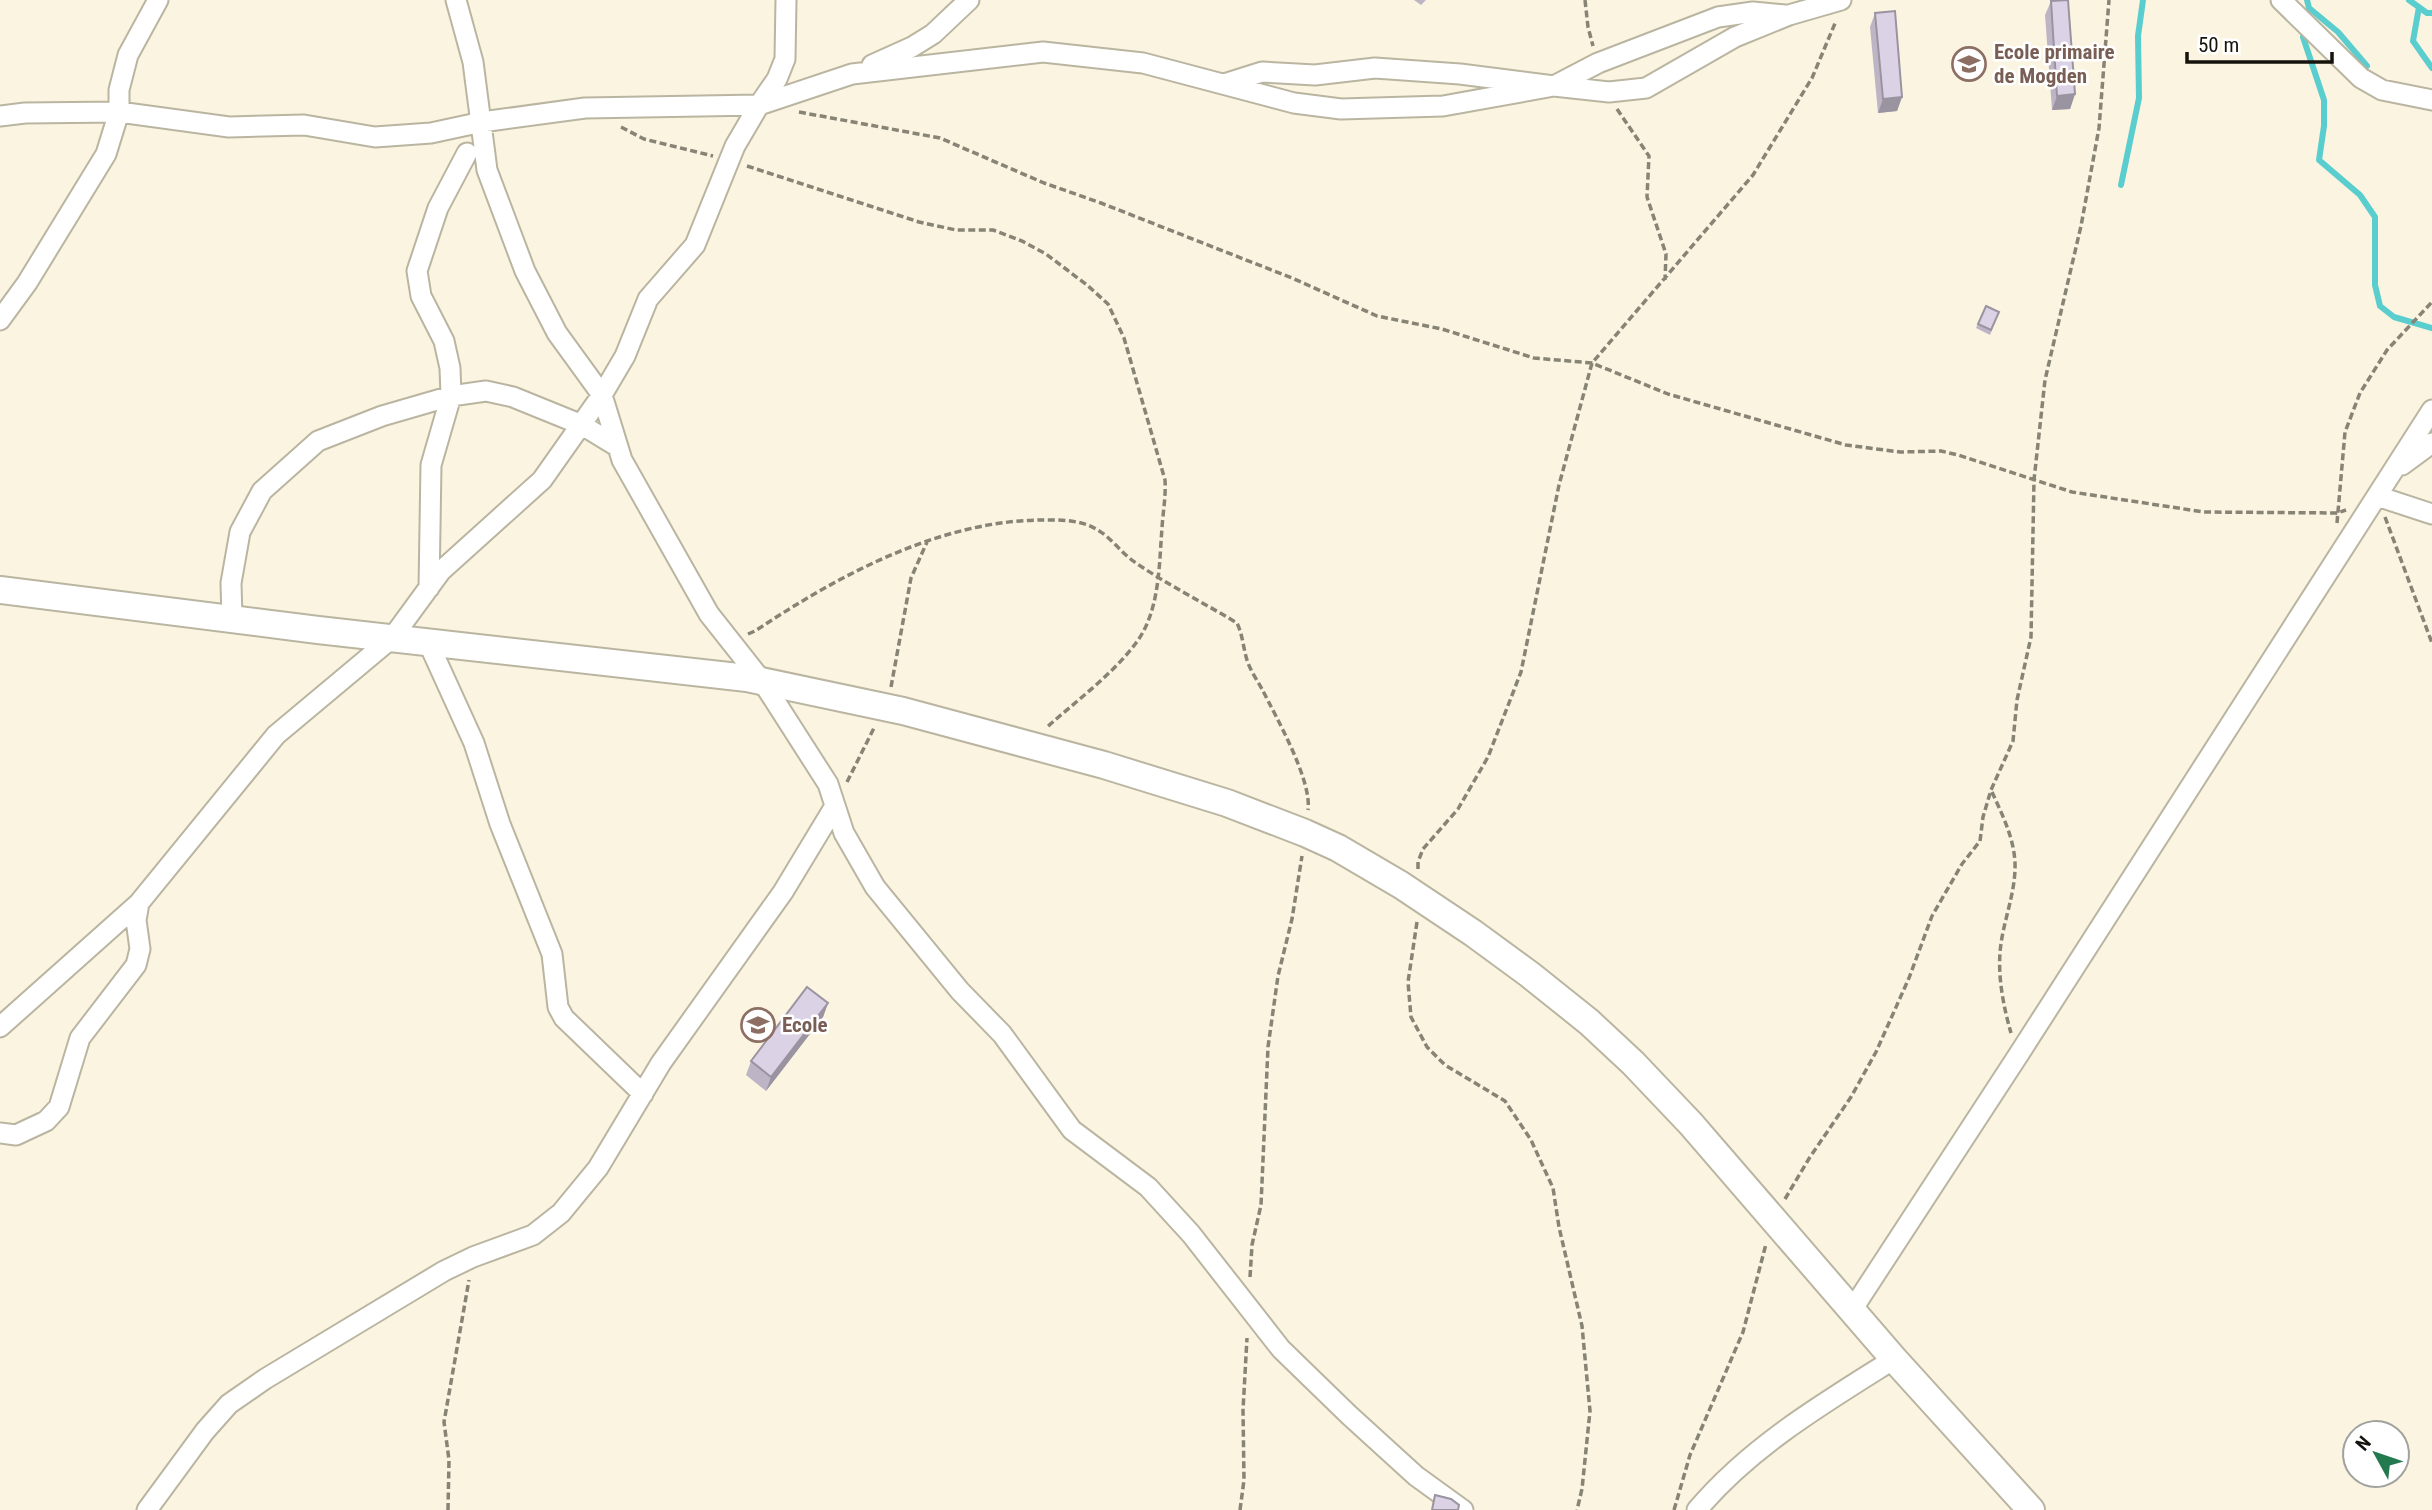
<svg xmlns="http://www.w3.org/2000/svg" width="2432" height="1510" viewBox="0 0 2432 1510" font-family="'Roboto Condensed',sans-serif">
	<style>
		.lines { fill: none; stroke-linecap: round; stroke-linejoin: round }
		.stream { stroke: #5acdcf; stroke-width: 6 }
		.street-casing { stroke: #bab5a1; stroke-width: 23 }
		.secondary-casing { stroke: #bab5a1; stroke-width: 30 }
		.path { stroke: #878375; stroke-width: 3.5; stroke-dasharray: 7 3.5; stroke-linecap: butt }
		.street { stroke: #fff; stroke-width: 19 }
		.secondary { stroke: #fff; stroke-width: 26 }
		.wall { fill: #bdb5c5 }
		.shaded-wall { fill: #9a93a0 }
		.building { fill: #dcd2e5; stroke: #9a93a0; stroke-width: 2 }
		.labels { text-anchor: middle; stroke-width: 5; stroke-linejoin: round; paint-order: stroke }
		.education-label { font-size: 21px; font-weight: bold; fill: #785e54; stroke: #fff; text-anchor: start }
	</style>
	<rect width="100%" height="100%" fill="#faf4e0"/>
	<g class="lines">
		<!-- stream -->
		<path class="stream" d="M2307 0 2309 8 2338 32 2367 66
			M2409 0 2427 13H2432
			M2419 7 2413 41 2432 68
			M2305 29 2303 37 2324 100V126L2319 160 2360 195 2375 217V285L2380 306 2394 317 2432 328
			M2121 185 2139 98 2138 36 2143 0"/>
		<!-- street casing -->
		<g class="street-casing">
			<path id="street" d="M456 0 473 62 487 170 525 271 557 333 602 395 622 460 709 614 762 681 828 784 844 833 875 887 960 991 1002 1034 1072 1130 1148 1187 1191 1234 1281 1349 1349 1415 1416 1476 1463 1510
				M2281 0 2361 78 2382 90 2432 100
				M872 65 912 47 933 34 969 0
				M1224 84 1262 72 1315 75 1375 68 1460 74 1554 86 1598 63 1718 17 1753 12 1785 15
				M0 116 25 113 119 112 229 127 304 125 375 137 431 133 482 122 585 108 759 105 852 74 1043 52 1143 63 1294 103 1341 109 1443 106 1554 86 1609 92 1646 88 1735 37 1789 15 1841 0
				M0 320 27 283 106 154 119 112V90L128 55 158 0
				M2402 465 2432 443
				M2377 496 2432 514
				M429 588 431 465 451 396 450 368 444 341 421 296 417 271 438 208 467 153
				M232 619 231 583 240 532 262 491 318 441 382 416 451 396 486 391 513 397 582 425 618 447
				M428 642 474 743 500 824 552 954 558 1007 564 1018 643 1094
				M0 1027 139 903 276 735 392 638 441 571 542 480 602 395 625 356 648 299 695 245 735 146 759 105 777 79 785 59 786 0
				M0 1133 16 1135 46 1121 59 1107 80 1038 136 965 140 949 136 920 139 903
				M1852 1310 2019 1054 2432 410
				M147 1510 205 1431 229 1404 265 1379 444 1271 473 1257 533 1235 561 1213 598 1168 661 1063 783 892 835 806
				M1697 1510C1751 1446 1824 1403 1894 1359"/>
		</g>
		<!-- secondary casing -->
		<g class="secondary-casing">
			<path id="secondary" d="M0 590 318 630 747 678 903 711 1104 765 1227 803 1305 833 1338 848 1401 885 1473 933 1529 974 1589 1022 1633 1063 1691 1124 1894 1359 2031 1510"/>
		</g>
		<!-- path -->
		<path class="path" d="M1585 0 1588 27 1593 46
			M1617 109 1649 156 1647 197 1666 254 1665 280
			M799 112 940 138 1044 183 1101 203 1292 278 1377 316 1442 329 1534 358 1592 363 1668 394 1846 445 1900 452 1941 451 1958 455 2072 492 2204 512 2337 513 2346 510
			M621 127 644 139 713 156
			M747 166 919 222 956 230H993L1022 241 1046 254 1087 285 1108 304 1124 338 1165 480C1166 497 1163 511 1162 528 1159 565 1160 611 1136 643 1112 675 1076 701 1046 728
			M2385 517 2432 643
			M2337 523 2345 432 2360 393 2387 350 2432 302
			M748 634 755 631C838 576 936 522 1039 520 1057 520 1079 519 1096 529 1111 537 1122 554 1136 563 1168 585 1204 603 1237 623 1243 636 1243 647 1247 660 1250 670 1257 680 1262 689 1276 717 1312 780 1308 810
			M891 687 911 578 927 542
			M847 782 875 726
			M1992 792C2002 814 2014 838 2015 863 2016 894 2002 923 2000 953 1998 979 2004 1009 2011 1033
			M1418 869V862L1423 849 1458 809 1488 757 1521 672 1559 485 1592 363 1753 175 1812 78 1836 21
			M1417 922 1408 982 1411 1017 1427 1047 1445 1065 1505 1101 1531 1140 1553 1188 1559 1227 1582 1326 1590 1411 1582 1489 1577 1510
			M1785 1199 1810 1157 1851 1097 1876 1052 1909 978 1932 916 1962 864 1980 841 1983 817 1991 790 2013 741 2017 700 2031 637 2034 480 2045 380 2081 226 2099 128 2109 0
			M1250 1277 1252 1245 1261 1205 1268 1047 1278 976 1292 919 1302 856
			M448 1510 449 1460 444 1422 469 1280
			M1240 1510 1244 1480 1243 1410 1247 1338
			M1674 1510 1690 1455 1743 1332 1766 1244"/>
		<!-- street -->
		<use href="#street" class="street"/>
		<!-- secondary -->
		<use href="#secondary" class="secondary"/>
	</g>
	<!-- wall -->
	<path class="wall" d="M1414 0H1426L1421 5Z
		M2051 1 2075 94 2070 109 2052 110 2045 15Z
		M1875 13 1902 97 1897 111 1878 113 1870 27Z
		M1986 306 1999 312 1990 335 1976 328Z
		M828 1003 823 1017 766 1091 746 1075 751 1061Z"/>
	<!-- shaded-wall -->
	<path class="shaded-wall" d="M2075 94 2070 109 2052 110 2057 96Z
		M1902 97 1897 111 1878 113 1883 99Z
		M828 1003 823 1017 766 1091 771 1077Z"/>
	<!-- building -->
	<path class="building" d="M2068 0 2075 94 2057 96 2051 1Z
		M1895 11 1902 97 1883 99 1875 13Z
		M1986 306 1999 312 1991 330 1978 324Z
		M807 987 828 1003 771 1077 751 1061Z
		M1435 1495 1451 1499 1459 1505 1458 1510H1432Z"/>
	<!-- icons -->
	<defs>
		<g id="school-ring" transform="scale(1.75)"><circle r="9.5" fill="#fff" stroke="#8d6e63" stroke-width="1.5"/><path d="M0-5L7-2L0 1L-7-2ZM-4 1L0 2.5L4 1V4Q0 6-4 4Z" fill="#8d6e63"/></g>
	</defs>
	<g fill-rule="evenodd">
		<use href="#school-ring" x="1969" y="64"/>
		<use href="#school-ring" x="758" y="1025"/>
	</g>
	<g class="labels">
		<!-- education labels -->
		<g class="education-label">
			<text x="1994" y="59">Ecole primaire<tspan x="1994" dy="24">de Mogden</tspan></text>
			<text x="782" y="1032">Ecole</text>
		</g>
	</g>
	<!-- north arrow -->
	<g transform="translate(2376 1454) rotate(310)"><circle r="33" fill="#ffffff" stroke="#a1a19e" stroke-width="2"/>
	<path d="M0-5L12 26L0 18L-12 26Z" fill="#237a4e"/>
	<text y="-10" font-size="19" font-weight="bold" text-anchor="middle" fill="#15130c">N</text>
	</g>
	<!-- scale -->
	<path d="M2187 52v10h145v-10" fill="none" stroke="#15130c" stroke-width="3.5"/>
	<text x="2198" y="52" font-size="21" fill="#15130c" stroke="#ffffff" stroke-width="5" paint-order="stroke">50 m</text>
</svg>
